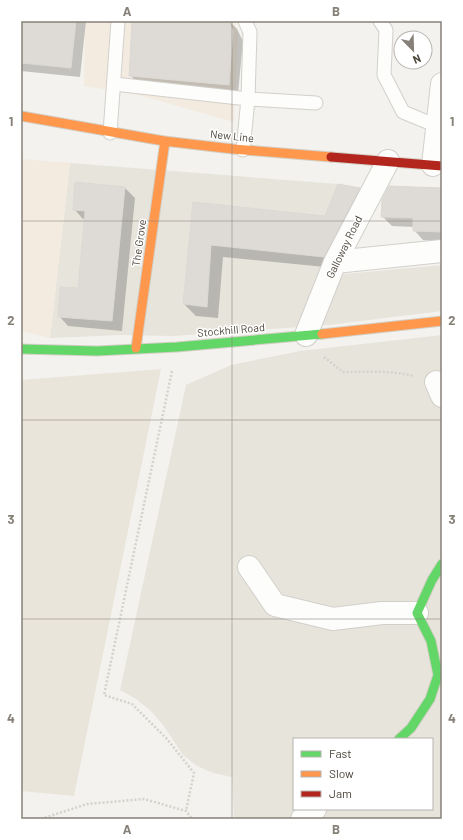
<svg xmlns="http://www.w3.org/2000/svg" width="463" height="840" viewBox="0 0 463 840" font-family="Barlow,sans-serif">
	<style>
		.residential { fill: #e7e4dc; fill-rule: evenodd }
		.commercial { fill: #f3ebdf }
		.education { fill: #eae5da }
		.shadow { fill: #0003 }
		.building { fill: #dedbd6; stroke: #dcd9d4 }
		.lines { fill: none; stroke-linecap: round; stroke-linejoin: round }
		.lane-casing { stroke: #d2d0cb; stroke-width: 15 }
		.street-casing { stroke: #d2d0cb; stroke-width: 24 }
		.fast-casing { stroke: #d3cfc5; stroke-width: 11 }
		.slow-casing { stroke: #d3cfc5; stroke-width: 11 }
		.jam-casing { stroke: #d3cfc5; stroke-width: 11 }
		.path { stroke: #d3d2cc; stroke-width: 2.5; stroke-dasharray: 2 2; stroke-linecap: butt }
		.lane { stroke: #fdfdfc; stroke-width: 13 }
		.street { stroke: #fdfdfc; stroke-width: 22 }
		.fast { stroke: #63d668; stroke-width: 9 }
		.slow { stroke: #ff974d; stroke-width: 9 }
		.jam { stroke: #b3261e; stroke-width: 9 }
		.grid { fill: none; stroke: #868178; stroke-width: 1; stroke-opacity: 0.55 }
		.labels { text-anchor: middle; stroke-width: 3; stroke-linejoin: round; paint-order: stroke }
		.street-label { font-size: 11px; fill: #4b4439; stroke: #fff }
		.neatline { fill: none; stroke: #868178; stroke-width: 1.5 }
		.grid-label { font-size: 13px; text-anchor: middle; font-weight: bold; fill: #868178 }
	</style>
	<rect width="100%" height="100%" fill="#f4f2ee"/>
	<!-- residential -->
	<path class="residential" d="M70 163 338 184 364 189 322 276 442 265V311L329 325 173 336 122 335 50 338Z
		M442 335V819H234L232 777 213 773 197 766 183 755 163 725 151 711 136 699 120 690 186 385 231 365 300 351ZM294 739H432V809H294Z"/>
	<!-- commercial -->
	<path class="commercial" d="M85 21H233L238 32 234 122 135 94 84 86Z
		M21 159 70 163 50 338 21 331Z"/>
	<!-- education -->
	<path class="education" d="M161 369 74 796 21 791V380Z"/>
	<!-- shadow -->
	<path class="shadow" d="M21 21H86L80 77 21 71Z
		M133 21H229L237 29 243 41 238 94 140 85 130 75Z
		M125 188 135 198 122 331 68 326 59 316 79 290 86 219H83L74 209Z
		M359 189 371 201 335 268 223 257 218 318 196 316 184 304 194 203 325 217Z
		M442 189V241L423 240 414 230V227L392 226 382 216Z"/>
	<!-- building -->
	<path class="building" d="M21 21H76L71 68 21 63Z
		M132 21H229L233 31 229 85 129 76Z
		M75 182 125 187 112 321 58 317 60 287 78 288 85 211 73 210Z
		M338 184 360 188 324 257 211 245 207 307 183 304 193 202 325 216Z
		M389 186 442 188V232L413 231V218L381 217 382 200Z"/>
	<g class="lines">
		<!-- lane casing -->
		<g class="lane-casing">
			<path id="lane" d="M380 21 386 30 384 75 403 112 437 126
				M114 84 248 99 316 103
				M110 133 118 21
				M243 150 248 99 250 32 245 21"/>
		</g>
		<!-- street casing -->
		<g class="street-casing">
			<path id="street" d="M433 165 442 84
				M335 262 442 251
				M306 335 335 262 388 161
				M436 382 442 396
				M249 567 275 605 333 619 382 613H417
				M302 819 315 809"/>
		</g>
		<!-- fast casing -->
		<g class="fast-casing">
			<path id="fast" d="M21 349 97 351 177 347 322 334
				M399 739 411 728 430 699 438 675 431 641 417 613 432 580 442 564"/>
		</g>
		<!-- slow casing -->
		<g class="slow-casing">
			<path id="slow" d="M21 116 164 141 233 149 331 157
				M322 334 442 321
				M136 348 165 141"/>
		</g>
		<!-- jam casing -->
		<g class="jam-casing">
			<path id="jam" d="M331 157 442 166"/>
		</g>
		<!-- path -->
		<path class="path" d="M324 357 343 372C366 372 390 370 414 376
			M172 371 104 695 132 704 167 739 194 773 186 811
			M41 819 87 804 144 799 186 811 192 819"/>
		<!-- lane -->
		<use href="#lane" class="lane"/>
		<!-- street -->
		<use href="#street" class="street"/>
		<!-- fast -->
		<use href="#fast" class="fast"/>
		<!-- slow -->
		<use href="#slow" class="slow"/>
		<!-- jam -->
		<use href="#jam" class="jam"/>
	</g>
	<!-- grid -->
	<path class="grid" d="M232 21V819M21 221H442M21 420H442M21 619H442"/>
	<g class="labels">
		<!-- street labels -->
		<g class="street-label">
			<text transform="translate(232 136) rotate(6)" y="4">New Line</text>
			<text transform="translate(139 243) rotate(-82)" y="4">The Grove</text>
			<text transform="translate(344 247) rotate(-64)" y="4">Galloway Road</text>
			<text transform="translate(231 330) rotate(-5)" y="4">Stockhill Road</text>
		</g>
	</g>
	<!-- border -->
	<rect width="463" height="840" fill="none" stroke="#ffffff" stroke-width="44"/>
	<!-- legend -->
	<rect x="293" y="738" width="140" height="72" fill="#ffffff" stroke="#b7b4b0"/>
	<rect x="301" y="751" width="20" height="6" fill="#63d668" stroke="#b7b4b0"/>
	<text x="329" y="758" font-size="12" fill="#4b4439">Fast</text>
	<rect x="301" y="771" width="20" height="6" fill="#ff974d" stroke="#b7b4b0"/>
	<text x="329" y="778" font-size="12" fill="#4b4439">Slow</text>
	<rect x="301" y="791" width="20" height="6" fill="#b3261e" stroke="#b7b4b0"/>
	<text x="329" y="798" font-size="12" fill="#4b4439">Jam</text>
	<!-- north arrow -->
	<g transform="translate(413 50) rotate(157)"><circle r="19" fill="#ffffff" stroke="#b7b4b0"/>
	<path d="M0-3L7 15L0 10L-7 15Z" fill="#868178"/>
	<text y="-6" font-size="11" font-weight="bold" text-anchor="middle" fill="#4b4439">N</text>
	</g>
	<rect x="22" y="22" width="419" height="796" class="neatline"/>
	<g class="grid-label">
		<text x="127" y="16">A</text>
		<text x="336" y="16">B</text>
		<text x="11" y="126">1</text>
		<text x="452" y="126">1</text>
		<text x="11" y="325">2</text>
		<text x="452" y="325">2</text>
		<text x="11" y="524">3</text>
		<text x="452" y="524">3</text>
		<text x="11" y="723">4</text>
		<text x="452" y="723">4</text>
		<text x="127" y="834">A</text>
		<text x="336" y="834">B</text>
	</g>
</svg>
